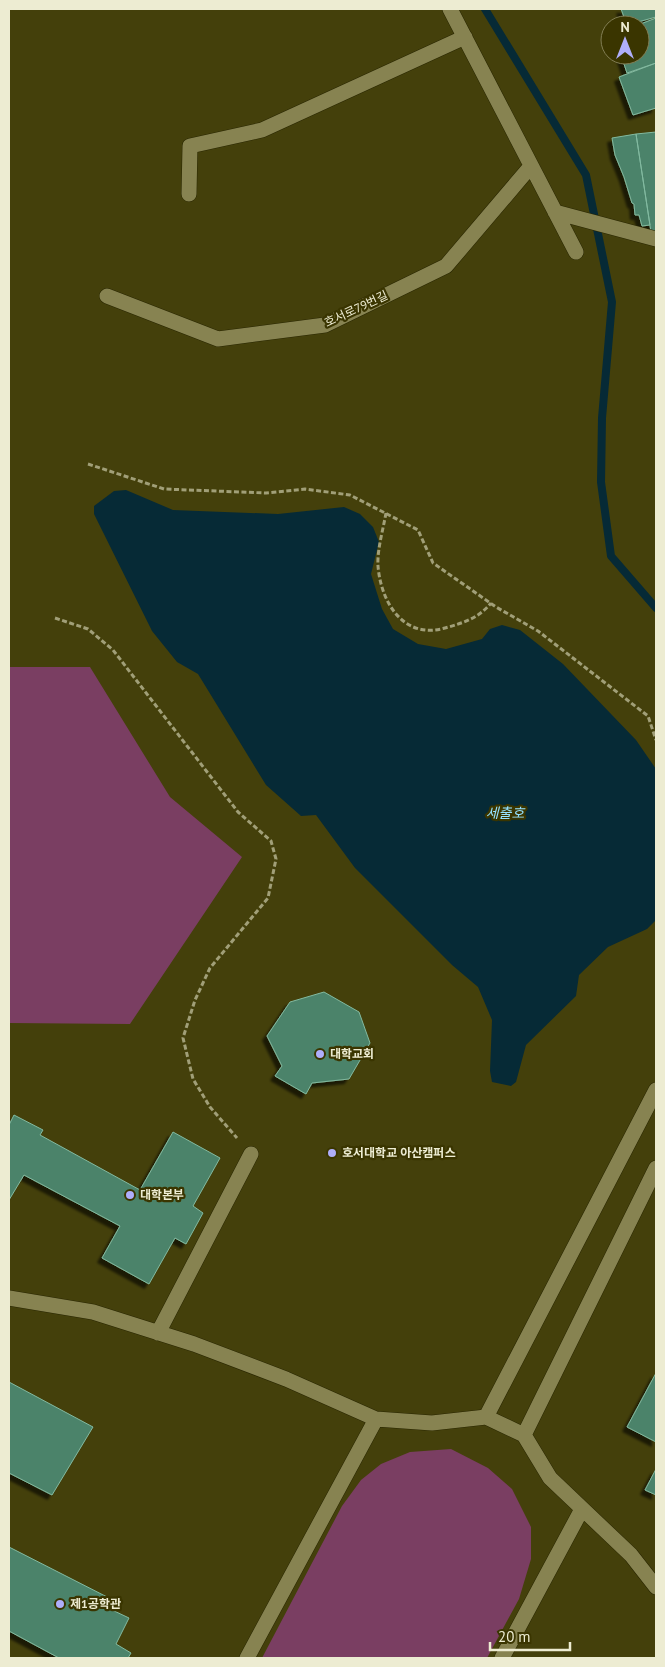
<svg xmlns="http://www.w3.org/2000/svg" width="665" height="1667" viewBox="0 0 665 1667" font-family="'PT Sans','Noto Sans KR',sans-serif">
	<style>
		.green { fill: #7a3e62 }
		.water { fill: #062a36 }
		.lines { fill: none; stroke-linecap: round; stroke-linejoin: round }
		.stream { stroke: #062a36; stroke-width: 8 }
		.building { fill: #4c836b; stroke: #82baa0; filter: url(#shadow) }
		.minor-casing { stroke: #292600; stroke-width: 16 }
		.path { stroke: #a19f78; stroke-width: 3; stroke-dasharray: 5 2.5; stroke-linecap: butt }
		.minor { stroke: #878351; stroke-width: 15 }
		.poi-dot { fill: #afaefa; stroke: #3a3500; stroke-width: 2 }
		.labels { text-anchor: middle; stroke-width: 4.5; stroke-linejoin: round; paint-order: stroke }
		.street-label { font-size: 12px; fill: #edecd2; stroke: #3a3500 }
		.poi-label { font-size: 12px; font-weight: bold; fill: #edecd2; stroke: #3a3500; text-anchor: start }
		.water-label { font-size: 14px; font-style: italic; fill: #94e1ff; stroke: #3a3500 }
	</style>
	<defs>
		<filter id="shadow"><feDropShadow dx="-4.5" dy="4.5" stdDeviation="1" flood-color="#0009"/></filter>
	</defs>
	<rect width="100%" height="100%" fill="#44400b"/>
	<!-- green -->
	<path class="green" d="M9 667H90L170 797 242 857 130 1024 9 1023Z
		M451 1449 488 1468 512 1489 531 1527V1559L519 1599 487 1658H262L342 1506 361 1480 381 1464 410 1452Z"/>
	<!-- water -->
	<path class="water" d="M126 490 173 510 278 514 344 507 360 514 373 527 379 542 371 574 382 609 393 629 418 644 446 649 482 639 490 629 502 625 520 630 563 664 636 740 656 769V920L647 929 608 947 579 975 576 996 526 1045 516 1082 511 1086 492 1082 490 1071 492 1020 478 987 452 965 355 868 316 815 301 816 266 785 198 674 177 662 152 631 94 514V506L114 491Z"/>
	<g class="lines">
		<!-- stream -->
		<path class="stream" d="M485 9 586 175 612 302 602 418 601 482 611 556 656 608"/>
	</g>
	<!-- building -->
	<path class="building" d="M621 9H656V17L627 25Z
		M656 18V63L627 73 621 55H640L638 25Z
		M656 63V108L633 115 619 77Z
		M656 132V231L651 232 636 134Z
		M636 134 650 225 642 226 639 215H635L634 204 632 203 624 177 615 155 612 138Z
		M324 992 359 1012 370 1043 349 1079 312 1083 306 1094 275 1076 282 1066 267 1036 290 1002Z
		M14 1115 43 1130 40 1135 140 1190 173 1132 220 1158 193 1206 203 1213 186 1244 175 1238 149 1284 102 1258 120 1226 24 1175 9 1200V1125Z
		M656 1373V1442L627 1427Z
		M9 1382 93 1427 52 1495 9 1473Z
		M656 1469V1495L645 1490Z
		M9 1547 113 1600 110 1609 129 1618 116 1644 131 1653 128 1658H59L9 1631Z"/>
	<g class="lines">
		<!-- minor casing -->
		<g class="minor-casing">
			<path id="minor" d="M450 9 576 252
				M189 194 190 146 262 130 465 37
				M555 212 656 239
				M107 296 218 339 325 325 446 266 531 166
				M9 1298 93 1312 194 1344 286 1379 376 1419 432 1423 486 1417 524 1435 550 1478 631 1555 656 1587
				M158 1333 251 1154
				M486 1417 656 1090
				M524 1435 656 1168
				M247 1658 376 1419
				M502 1658 582 1509"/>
		</g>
		<!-- path -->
		<path class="path" d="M88 464 164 489 266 493 305 489 350 495 418 530 433 563 496 607 538 631 648 716 656 740
			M386 513C383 530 377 550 378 566 381 603 404 640 445 628 463 623 479 618 491 603
			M55 618 88 629 113 650 238 812 271 841 276 859 268 898 210 968 195 1000 183 1038 193 1079 210 1107 237 1138"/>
		<!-- minor -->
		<use href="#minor" class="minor"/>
	</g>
	<!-- markers -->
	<g class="poi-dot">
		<circle cx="320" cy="1054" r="5"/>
		<circle cx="332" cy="1153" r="5"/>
		<circle cx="130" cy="1195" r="5"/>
		<circle cx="60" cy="1604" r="5"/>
	</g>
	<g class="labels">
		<!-- street labels -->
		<g class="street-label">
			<text transform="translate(356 309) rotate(-25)" y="4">호서로79번길</text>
		</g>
		<!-- poi labels -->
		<g class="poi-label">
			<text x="330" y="1058">대학교회</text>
			<text x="342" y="1157">호서대학교 아산캠퍼스</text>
			<text x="140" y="1199">대학본부</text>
			<text x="70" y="1608">제1공학관</text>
		</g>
		<!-- water labels -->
		<g class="water-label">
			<text x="505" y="818">세출호</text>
		</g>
	</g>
	<!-- border -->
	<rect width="665" height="1667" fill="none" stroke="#edecd2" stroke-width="20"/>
	<!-- north arrow -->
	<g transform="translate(625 40)"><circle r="24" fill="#3a3500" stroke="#827e54"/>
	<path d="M0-4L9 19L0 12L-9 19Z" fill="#afaefa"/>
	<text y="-8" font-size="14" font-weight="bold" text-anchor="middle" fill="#edecd2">N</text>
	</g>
	<!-- scale -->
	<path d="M490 1642v8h80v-8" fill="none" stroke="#edecd2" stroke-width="2.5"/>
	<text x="498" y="1642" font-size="15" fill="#edecd2" stroke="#3a3500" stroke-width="4" paint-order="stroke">20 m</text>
</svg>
